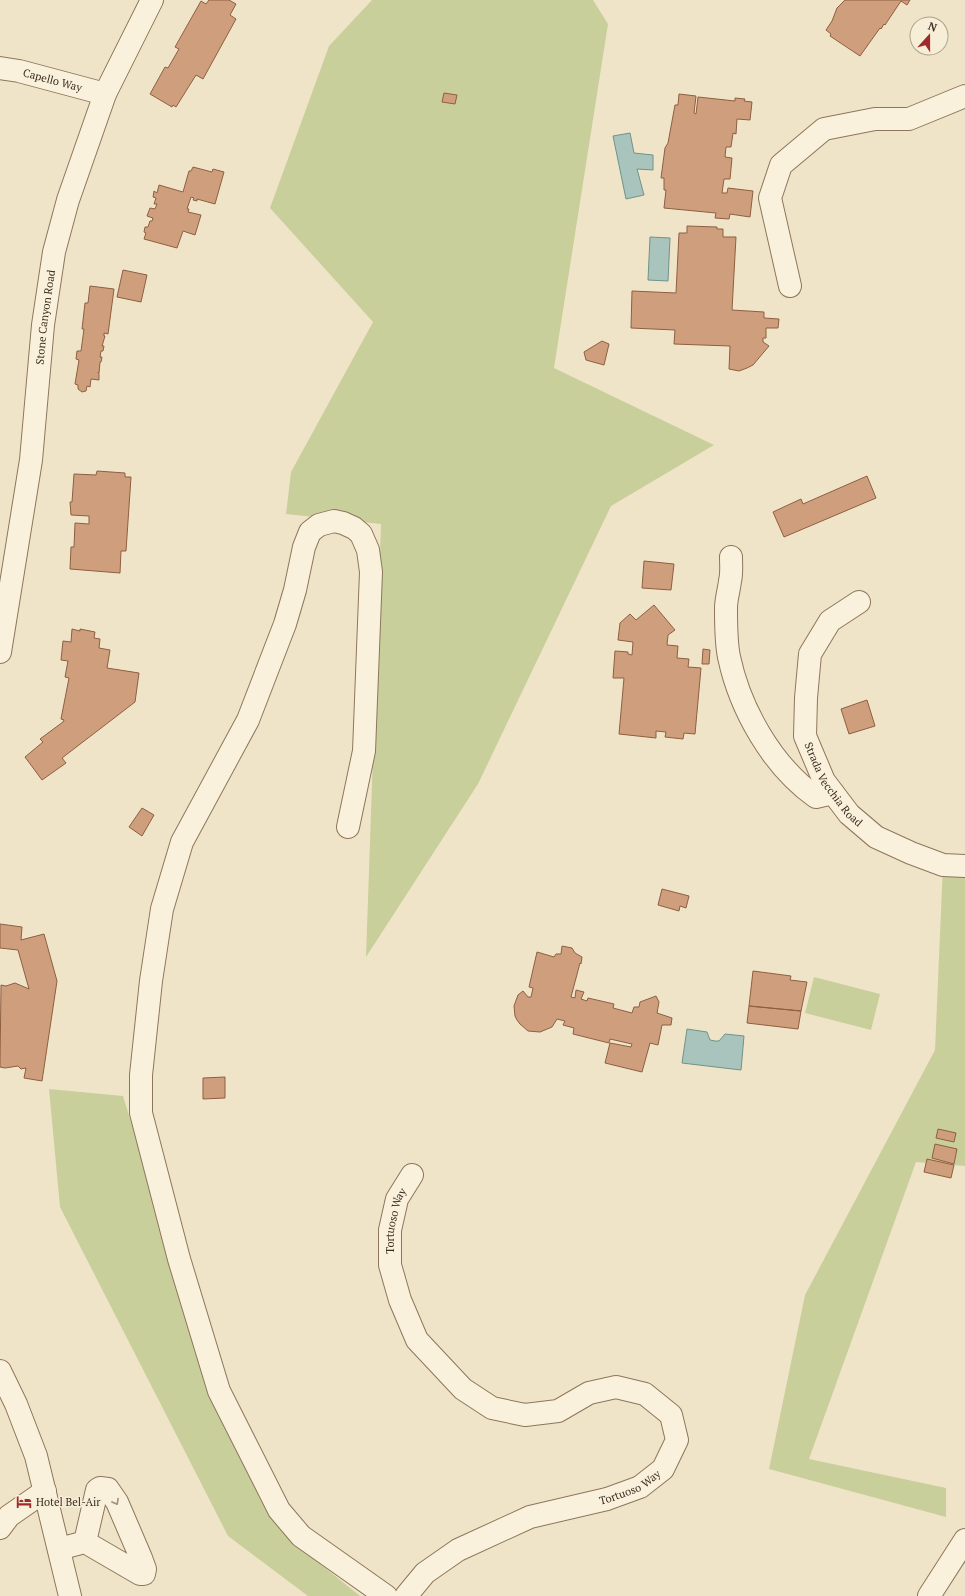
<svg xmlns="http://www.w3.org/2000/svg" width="965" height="1596" viewBox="0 0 965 1596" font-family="'PT Serif',serif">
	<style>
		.green { fill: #c9cf9b }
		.water { fill: #a9c4bc; stroke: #6f938a }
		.building { fill: #cf9f7d; stroke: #8d5f41 }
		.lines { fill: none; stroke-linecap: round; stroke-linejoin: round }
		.minor-casing { stroke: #8d765c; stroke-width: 24 }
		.minor { stroke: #faf1dc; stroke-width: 22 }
		.oneway { stroke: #9c907e }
		.labels { text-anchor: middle; stroke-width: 3; stroke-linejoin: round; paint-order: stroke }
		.street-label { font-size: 11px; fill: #3d2e20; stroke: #f7eed8 }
		.poi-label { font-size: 11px; fill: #3d2e20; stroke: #f7eed8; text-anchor: start }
	</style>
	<rect width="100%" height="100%" fill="#f0e4c8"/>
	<!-- green -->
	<path class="green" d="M372 0H593L608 24 554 368 714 445 611 506 478 784 366 957 381 524 286 514 291 472 373 322 270 208 329 46Z
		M943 865 965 866V1166L916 1162 809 1459 946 1488V1517L769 1469 805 1295 935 1050Z
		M814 977 880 994 871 1030 805 1013Z
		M49 1089 123 1096 212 1385 298 1546 360 1596H308L228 1536 60 1207Z"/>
	<!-- water -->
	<path class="water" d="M630 133 634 153 653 155V170L637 169 644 195 626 199 613 136Z
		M650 237 670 238 668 281 648 280Z
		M687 1029 707 1032 710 1040 715 1041H719L725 1034 744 1036 741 1070 682 1063Z"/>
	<!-- building -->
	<path class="building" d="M209 0H229L236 4 230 15 236 19 203 79 196 75 176 107 173 105 172 107 150 94 165 67 168 68 179 49 175 47 201 1 206 4Z
		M845 0H910L907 5 901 1 885 25 884 24 881 29 880 28 860 56 830 36 831 34 826 30 832 21 837 8Z
		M444 93 457 95 455 104 442 102Z
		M679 94 696 96 694 113 696 114 698 97 735 101V98L745 99 744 101 752 102 750 120 737 119 736 134 733 133 731 147H726L725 157 732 158 730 179H724L722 193H727L728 188 753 191 750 217 730 214 729 219 715 218 716 213 664 208 666 190H664V178H661L665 148 668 143 675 105H678Z
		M193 167 212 172 213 169 224 172 215 204 197 199V201L193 200 194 198 191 197 187 209H189L188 212 201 215 195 235 183 231 177 248 144 239 146 233 144 232 145 227H148L150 221H152L153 218 147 216 150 208 155 209 157 204H154L156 198 153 197 154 191 157 193 159 185 183 192 189 171H191Z
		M687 226 717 227V229H723V237H736L732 310 764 312V318L779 319 778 328H766V338H763V342L769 346 753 365 747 368 739 371 729 369 730 346 674 344 675 330 631 328 632 291 676 293 679 233H687Z
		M123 270 147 275 141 302 117 297Z
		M90 286 114 289 108 334 104 333V336H105L102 346H104L103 351H101L100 357H102L101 362H100L99 373 98 372 99 374V380L91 379 90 387 87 386 86 391 82 392 78 389V385L75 384 79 360 76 359 77 351H81L84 329H82L85 303H88Z
		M602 341 609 344 604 365 586 360 584 352Z
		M97 471 125 473V477H131L126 551H121L120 573 70 569 71 547H74L75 523 89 524V516L71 515 70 502H72L74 474 96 475Z
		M867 476 876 498 784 537 773 512 801 499 803 504Z
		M644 561 674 564 671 590 642 588Z
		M654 605 675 630 668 635 667 645 678 646 677 658 689 659 688 667 701 668 695 734 684 733 683 739 665 737 666 732 656 731V738L619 734 624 678H613L615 651 628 652V654L632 655 633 642 618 640 620 623 630 614 636 620Z
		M72 629 80 631V629L95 632 94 638 100 639 99 648 110 650 107 668 139 673 135 702 62 758 66 763 42 780 25 757 43 742 40 739 63 722 64 720 61 719 69 678 65 677 68 661 61 660 63 641 71 642Z
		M703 649 710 650 709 664H702Z
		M867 700 875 726 849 734 841 709Z
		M142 808 154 815 142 836 129 827Z
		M662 889 689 896 686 908 680 906 679 911 658 905Z
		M0 924 22 927 21 940 44 934 57 981 42 1081 24 1078 26 1068 21 1069 18 1066 5 1068 0 1067 1 985 6 986 15 983 29 989 18 950 0 948Z
		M562 946 572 948 575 953 582 957 581 964 580 963 571 997 575 998 576 990 584 992 581 999 587 1001 588 998 614 1004 613 1008 632 1013 634 1007H639L640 1002 656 996 659 1002 657 1013 672 1018 671 1025H662L658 1045 650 1043 642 1072 605 1063 610 1043 631 1047 632 1044 610 1039 609 1043 573 1034 574 1028 563 1025 565 1021 557 1019 552 1027 540 1032 528 1031 520 1024 517 1020 515 1016 514 1006 518 995 523 991 528 997H531L533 988 529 987 537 952 554 957 556 954H561Z
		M753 971 791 976 790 980 807 982 801 1011 749 1006Z
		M749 1006 801 1011 798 1029 747 1023Z
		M225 1077V1098L203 1099V1078Z
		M938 1129 956 1133 954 1142 936 1138Z
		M935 1144 957 1149 954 1164 932 1158Z
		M927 1159 954 1165 951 1178 924 1172Z"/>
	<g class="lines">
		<!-- minor casing -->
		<g class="minor-casing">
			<g id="minor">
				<path id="s1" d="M0 68 19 71 105 94"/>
				<path d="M790 286 770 198 781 165 824 129 875 119H909L965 96"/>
				<path d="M731 557C731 565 732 573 730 581 729 590 726 599 726 608 726 623 726 643 729 657 740 709 772 766 816 797L833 793"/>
				<path id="s2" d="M859 602 830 621 810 654 806 698 805 736 824 781 849 814 876 837 911 853 943 865 965 866"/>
				<path id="s3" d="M0 652 31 460 43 325 54 252 68 200 105 94 152 0"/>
				<path d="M348 827 364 751 371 572 368 550 361 534 354 528 343 523 334 521 319 525 310 532 304 547 295 590 285 624 248 720 182 842 162 909 151 981 141 1075V1113L179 1259 219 1391 279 1510 301 1536 386 1596"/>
				<path d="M0 1371 16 1404 36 1456 70 1596"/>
				<path d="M0 1528 9 1516 45 1491"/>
				<path d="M59 1549 85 1542 140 1574H144L145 1569 141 1558 117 1502 108 1489 100 1488 97 1490 85 1542"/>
				<path id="s4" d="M406 1596 425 1573 458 1550 530 1517 607 1499 640 1487 663 1469 677 1440 671 1415 645 1394 616 1387 589 1393 558 1411 525 1415 492 1408 463 1389 417 1340 400 1300 390 1265V1230L397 1199 412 1175"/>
				<path d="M929 1596 965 1540"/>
			</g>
		</g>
		<!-- minor -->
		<use href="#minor" class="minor"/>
	</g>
	<!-- one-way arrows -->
	<defs><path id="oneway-chevron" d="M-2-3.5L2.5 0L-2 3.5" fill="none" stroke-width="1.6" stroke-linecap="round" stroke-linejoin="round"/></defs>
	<use class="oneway" href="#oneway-chevron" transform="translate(116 1502) rotate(61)"/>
	<!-- icons -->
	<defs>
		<g id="hotel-bare" transform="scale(1.2)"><path d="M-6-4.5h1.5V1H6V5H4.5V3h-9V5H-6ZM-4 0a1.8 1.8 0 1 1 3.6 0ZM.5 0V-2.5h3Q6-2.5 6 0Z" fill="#9e2a2b" stroke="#f7eed8" stroke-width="2.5" paint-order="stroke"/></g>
	</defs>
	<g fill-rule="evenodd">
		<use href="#hotel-bare" x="24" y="1502"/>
	</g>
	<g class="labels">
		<!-- street labels -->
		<g class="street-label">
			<text dy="4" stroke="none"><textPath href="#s1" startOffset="54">Capello Way</textPath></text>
			<text dy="4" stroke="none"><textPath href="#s3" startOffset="338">Stone Canyon Road</textPath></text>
			<text dy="4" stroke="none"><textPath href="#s2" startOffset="212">Strada Vecchia Road</textPath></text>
			<text dy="4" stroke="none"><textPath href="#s4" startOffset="771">Tortuoso Way</textPath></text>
			<text dy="4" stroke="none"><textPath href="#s4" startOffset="254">Tortuoso Way</textPath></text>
		</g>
		<!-- poi labels -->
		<g class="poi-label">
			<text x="36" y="1506">Hotel Bel-Air</text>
		</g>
	</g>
	<!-- north arrow -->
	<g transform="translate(929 36) rotate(21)"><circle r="19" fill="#f7eed8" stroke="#ada18e"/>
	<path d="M0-3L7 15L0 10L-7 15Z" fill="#9e2a2b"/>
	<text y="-6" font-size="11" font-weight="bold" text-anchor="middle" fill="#3d2e20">N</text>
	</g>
</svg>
